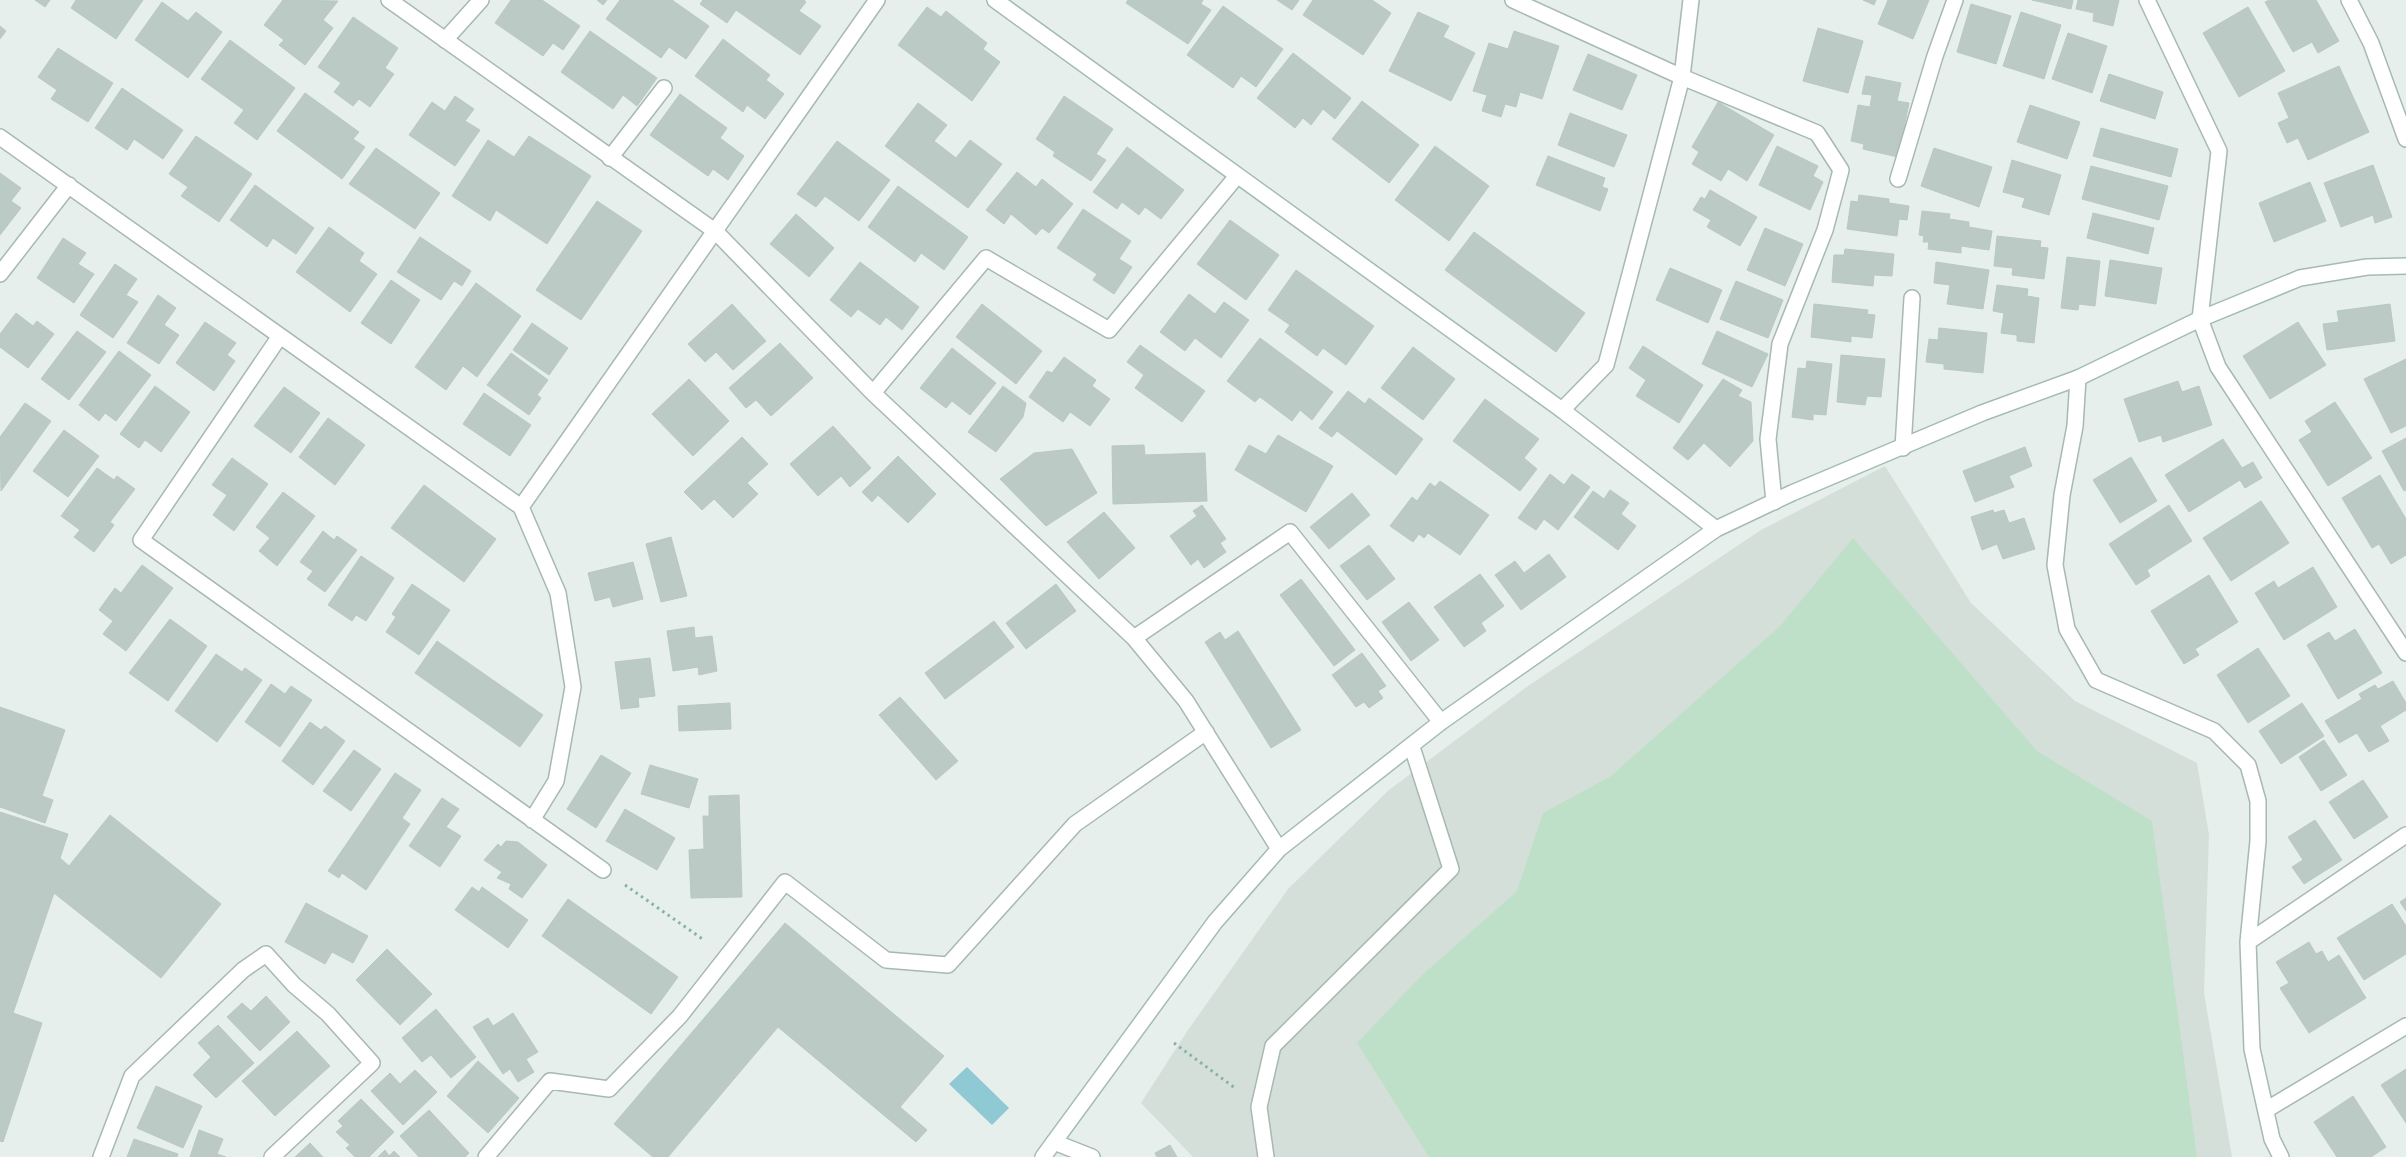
<svg xmlns="http://www.w3.org/2000/svg" width="2406" height="1157" viewBox="0 0 2406 1157" font-family="'Work Sans',sans-serif">
	<style>
		.built { fill: #d4dfda }
		.green { fill: #bfe0c8 }
		.water { fill: #8ec9d4 }
		.building { fill: #bbcac4; stroke: #b8c9c2 }
		.lines { fill: none; stroke-linecap: round; stroke-linejoin: round }
		.lane-casing { stroke: #a8b8b2; stroke-width: 18 }
		.street-casing { stroke: #a8b8b2; stroke-width: 18 }
		.secondary-casing { stroke: #a4bbb3; stroke-width: 18 }
		.path { stroke: #86b3a5; stroke-width: 3; stroke-dasharray: 2.5 4; stroke-linecap: butt }
		.lane { stroke: #fff; stroke-width: 15 }
		.street { stroke: #fff; stroke-width: 15 }
		.secondary { stroke: #fff; stroke-width: 15 }
	</style>
	<rect width="100%" height="100%" fill="#e6efeb"/>
	<!-- built -->
	<path class="built" d="M1885 466 1971 603 2075 701 2197 763 2209 835 2204 993 2232 1157H1193L1141 1103 1188 1030 1288 889 1389 790 1528 686 1761 530Z"/>
	<!-- green -->
	<path class="green" d="M1853 538 2037 751 2152 821 2197 1157H1429L1357 1043 1420 977 1517 891 1543 813 1611 776 1780 626Z"/>
	<!-- water -->
	<path class="water" d="M967 1067 1009 1108 992 1125 949 1084Z"/>
	<!-- building -->
	<path class="building" d="M35 0H50L45 7Z
		M76 0H143L116 39 71 8Z
		M283 0 338 1 323 20 333 28 305 65 279 45 284 40 264 25Z
		M511 0H542L580 26 563 50 553 43 543 56 495 23Z
		M597 0H607L603 5Z
		M620 0H672L709 26 686 59 669 47 661 58 606 19Z
		M703 0H804L806 2 799 11 821 26 800 55 736 10 727 23 700 4Z
		M1128 0H1203L1201 4 1211 10 1188 44 1126 3Z
		M1277 0H1299L1292 10Z
		M1313 0H1372L1391 13 1363 55 1303 15Z
		M1863 0H1876L1874 5Z
		M1888 0H1929L1913 39 1878 24Z
		M2032 0H2073L2071 9Z
		M2078 0H2119L2113 26 2093 21 2094 13 2076 9Z
		M2270 0H2316L2339 41 2318 53 2312 42 2293 52 2265 2Z
		M162 2 188 21 196 12 222 32 188 78 135 40Z
		M1971 4 2011 16 1996 64 1957 52Z
		M1223 6 1283 49 1256 87 1241 76 1233 88 1187 55Z
		M927 7 941 17 946 11 987 43 983 49 1000 62 972 101 898 45Z
		M2248 7 2285 71 2239 97 2203 33Z
		M1418 12 1449 26 1443 37 1475 53 1451 101 1389 71Z
		M2021 12 2061 25 2044 79 2003 66Z
		M353 17 398 48 385 68 394 74 370 107 359 99 353 106 334 92 341 83 318 67Z
		M0 26 6 31 0 39Z
		M1818 28 1863 41 1848 93 1803 81Z
		M590 31 657 78 637 106 623 95 613 109 561 72Z
		M1514 31 1559 46 1542 99 1520 92 1516 107 1505 104 1501 117 1482 111 1487 95 1473 91 1489 43 1508 49Z
		M2068 33 2107 46 2092 93 2052 79Z
		M723 39 770 75 766 80 784 94 765 119 747 105 743 112 695 76Z
		M230 40 295 88 257 140 234 123 244 110 201 79Z
		M58 48 113 83 88 122 51 99 57 90 38 77Z
		M1293 53 1351 98 1335 119 1323 109 1311 125 1303 118 1295 128 1257 98Z
		M1588 54 1637 75 1622 110 1573 90Z
		M2339 66 2369 132 2308 160 2298 138 2287 143 2278 123 2289 118 2278 93Z
		M2109 74 2163 92 2155 119 2100 101Z
		M1866 76 1901 83 1897 101 1909 103 1898 157 1863 149 1864 144 1851 141 1858 105 1870 107 1872 95 1862 94Z
		M122 88 183 130 163 159 134 139 127 150 95 128Z
		M305 93 359 132 353 139 365 147 342 179 277 131Z
		M680 94 727 128 720 138 744 156 728 180 713 169 708 176 650 135Z
		M455 96 474 109 465 121 480 130 455 166 409 135 432 102 445 111Z
		M1064 96 1113 129 1096 154 1106 160 1091 181 1053 156 1055 152 1036 139Z
		M1362 101 1419 145 1389 183 1332 139Z
		M1718 102 1774 135 1747 181 1728 169 1721 181 1692 164 1699 152 1692 147Z
		M918 103 947 125 934 141 956 158 970 140 1002 164 968 208 885 146Z
		M2030 105 2080 122 2067 159 2017 142Z
		M1570 113 1627 135 1614 167 1558 145Z
		M2101 128 2178 149 2171 177 2093 156Z
		M196 136 252 174 219 222 181 196 188 187 169 174Z
		M529 136 591 176 547 244 496 210 490 221 452 196 488 140 514 157Z
		M837 141 890 180 859 221 825 196 816 207 797 194Z
		M1435 146 1489 186 1449 241 1395 200Z
		M1777 146 1818 166 1813 176 1823 182 1810 210 1759 185Z
		M1127 147 1184 190 1161 219 1145 207 1139 215 1122 202 1117 209 1093 192Z
		M376 148 440 193 415 229 349 184Z
		M1934 148 1992 167 1979 207 1921 186Z
		M1548 156 1605 178 1602 187 1608 189 1600 211 1536 185Z
		M2012 160 2061 175 2049 215 2022 207 2025 198 2003 192Z
		M2373 165 2392 217 2375 223 2373 215 2341 227 2324 183Z
		M2091 166 2168 186 2159 220 2082 199Z
		M1017 172 1036 187 1042 179 1073 204 1049 233 1042 228 1036 235 1011 214 1004 224 986 210Z
		M0 173 21 188 11 201 21 208 0 235Z
		M2310 182 2326 221 2274 242 2259 203Z
		M255 185 314 228 296 254 273 238 267 247 230 220Z
		M898 186 968 237 944 270 921 253 915 262 868 227Z
		M1710 190 1757 217 1740 246 1707 227 1711 220 1693 210 1701 197 1705 199Z
		M1859 195 1889 199V203L1909 206 1907 220 1899 219 1897 236 1847 229 1851 201 1858 202Z
		M597 201 642 231 581 320 536 290Z
		M1083 209 1131 241 1119 259 1132 267 1114 294 1093 280 1097 274 1057 248Z
		M1922 211 1950 214 1949 219 1969 222V227L1992 231 1989 250 1961 246V253L1928 249 1929 242H1923L1924 236 1919 235Z
		M2093 213 2154 228 2148 254 2087 238Z
		M796 214 834 248 809 277 770 244Z
		M1230 220 1279 255 1246 300 1197 264Z
		M329 227 364 253 359 261 377 274 350 312 296 272Z
		M1765 228 1803 244 1785 286 1747 270Z
		M1474 232 1585 313 1556 352 1445 270Z
		M1997 236 2041 241 2040 247 2048 248 2044 279 2012 275 2013 268 1994 266Z
		M420 237 471 271 462 286 454 281 441 300 397 272Z
		M63 238 86 253 78 264 94 274 74 303 37 278Z
		M1845 249 1894 254 1892 276 1874 275 1873 286 1832 282 1834 255H1844Z
		M2067 257 2100 261 2095 306 2079 304 2078 310 2061 308Z
		M2110 260 2162 268 2156 304 2105 296Z
		M860 262 919 307 902 330 886 317 880 325 858 309 851 317 830 300Z
		M1936 262 1989 270 1983 309 1947 304 1950 285 1934 283Z
		M115 264 137 279 126 295 138 302 113 338 80 315Z
		M1670 268 1722 290 1708 323 1656 300Z
		M1296 270 1374 326 1346 365 1323 348 1317 356 1285 332 1290 325 1268 310Z
		M391 280 420 300 391 344 361 323Z
		M1736 281 1783 300 1768 338 1720 319Z
		M476 283 521 316 477 377 463 366 446 390 415 367Z
		M1997 285 2028 289 2027 296 2039 298 2034 343 2017 341V335L2001 333 2004 313 1993 311Z
		M1189 294 1215 314 1224 302 1249 320 1221 358 1195 338 1185 351 1160 332Z
		M158 295 176 308 164 325 179 335 159 364 127 343Z
		M732 304 766 341 733 370 716 352 705 362 688 344Z
		M982 304 1042 351 1016 384 956 337Z
		M1814 304 1868 310 1867 314 1875 315 1872 338 1851 336V342L1811 337Z
		M2390 304 2395 341 2327 350 2323 324 2339 322 2337 311Z
		M16 313 33 326 37 321 54 334 28 368 0 347V334Z
		M205 322 236 343 227 355 235 361 214 391 176 363Z
		M2298 322 2326 365 2270 399 2243 356Z
		M532 323 568 348 549 375 513 350Z
		M1939 328 1987 333 1983 373 1944 369V364L1926 362 1929 339 1938 340Z
		M77 331 106 352 69 400 41 379Z
		M1717 331 1768 354 1752 387 1702 364Z
		M1260 338 1333 392 1312 420 1300 410 1292 421 1260 397 1255 402 1227 381Z
		M780 343 813 378 771 416 756 400 746 408 729 388Z
		M1140 345 1205 391 1182 422 1135 388 1144 375 1127 362Z
		M1643 346 1703 385 1679 423 1636 396 1646 380 1629 368Z
		M1413 347 1455 379 1423 420 1381 388Z
		M952 348 996 383 970 415 952 401 946 408 920 388Z
		M119 351 151 375 116 421 105 413 99 421 79 405Z
		M511 353 548 380 537 395 541 398 529 415 487 385Z
		M1841 355 1885 359 1881 397 1867 396 1865 405 1837 402Z
		M1064 357 1096 380 1092 386 1110 399 1090 426 1070 412 1063 422 1029 397 1047 371 1052 373Z
		M2406 359V426L2391 433 2364 379Z
		M1807 361 1832 364 1826 415 1813 414V420L1792 417 1798 368 1806 369Z
		M689 379 729 421 693 456 652 414Z
		M1723 379 1742 390 1738 396 1751 402 1753 441 1730 467 1704 443 1688 460 1673 448Z
		M2178 381 2182 392 2199 386 2212 425 2163 442 2161 435 2139 442 2124 399Z
		M155 386 190 412 161 452 145 440 139 448 120 434Z
		M1003 386 1026 403 1023 417 996 452 968 432Z
		M284 387 320 413 291 453 254 426Z
		M1348 391 1365 404 1369 398 1423 439 1396 475 1337 431 1332 437 1319 428Z
		M484 393 531 425 510 456 463 424Z
		M1485 399 1539 439 1524 458 1537 469 1520 491 1453 441Z
		M2335 402 2372 458 2328 486 2299 440 2312 432 2305 421Z
		M25 403 51 421 1 491 0 437Z
		M328 418 365 445 335 485 299 457Z
		M833 426 871 468 850 487 841 476 818 496 790 464Z
		M64 430 99 456 68 497 33 471Z
		M1278 435 1333 466 1306 512 1235 470 1249 445 1266 454Z
		M742 437 768 464 747 483 758 494 733 518 714 499 702 510 684 492Z
		M2406 438V490L2404 491 2382 451Z
		M2223 439 2242 468 2253 462 2262 478 2245 488 2240 480 2189 512 2165 475Z
		M1144 445 1145 455 1205 453 1207 501 1113 504 1112 446Z
		M2025 447 2032 466 2009 476 2014 487 1975 502 1963 471Z
		M1072 449 1097 493 1046 526 1000 479 1034 453Z
		M898 456 936 494 908 523 878 495 872 502 862 492Z
		M2131 457 2157 501 2120 523 2093 480Z
		M232 458 268 484 234 531 213 515 227 495 212 485Z
		M97 468 114 480 117 476 135 489 110 522 114 525 94 552 74 537 80 530 61 516Z
		M1550 474 1564 485 1572 474 1590 487 1558 530 1544 519 1536 530 1518 518Z
		M2380 475 2406 519V555L2391 564 2379 544 2372 548 2342 498Z
		M1440 481 1489 515 1460 555 1428 533 1424 538 1419 534 1413 542 1390 526 1412 497 1417 501 1430 483 1435 487Z
		M424 485 496 539 464 582 391 528Z
		M1610 490 1629 503 1621 514 1636 526 1618 550 1574 517 1593 491 1604 499Z
		M283 492 315 516 277 566 259 551 270 538 256 527Z
		M1352 493 1370 515 1329 549 1310 527Z
		M2261 501 2289 543 2231 581 2203 538Z
		M1202 505 1226 539 1220 543 1226 552 1204 568 1198 559 1191 565 1170 536 1197 516 1193 511Z
		M2169 505 2192 541 2147 570 2150 576 2136 585 2109 544Z
		M1993 510 1994 513 2004 510 2009 523 2024 518 2035 549 2003 559 1997 544 1982 550 1971 517Z
		M1104 512 1135 548 1099 579 1067 542Z
		M323 531 334 540 337 536 357 550 325 592 307 579 313 571 300 562Z
		M671 537 687 596 661 602 646 544Z
		M1369 545 1395 579 1367 600 1340 566Z
		M1549 554 1566 577 1521 610 1495 575 1515 561 1524 573Z
		M361 556 394 578 366 621 356 615 352 621 328 605Z
		M633 562 643 599 613 607 610 597 595 601 588 573Z
		M142 565 173 588 126 651 103 634 113 621 99 610 115 588 121 593Z
		M2313 567 2337 607 2284 640 2255 593 2274 581 2278 588Z
		M1480 574 1504 606 1481 623 1486 631 1464 647 1434 607Z
		M2209 575 2238 622 2195 649 2199 655 2184 664 2151 611Z
		M1301 579 1355 650 1334 666 1280 595Z
		M412 584 450 610 419 655 386 632 396 617 392 614Z
		M1056 584 1076 611 1026 649 1006 623Z
		M1409 602 1439 640 1411 661 1382 622Z
		M170 619 207 646 168 701 129 673Z
		M994 621 1014 647 945 699 925 673Z
		M694 627 695 638 712 636 717 671 699 675 698 667 673 671 667 631Z
		M2355 629 2382 673 2338 699 2307 645 2329 632 2335 641Z
		M1238 631 1301 730 1271 748 1205 642 1220 632 1225 640Z
		M437 641 543 715 520 747 415 673Z
		M2258 648 2290 696 2248 723 2217 675Z
		M1362 653 1386 686 1378 691 1383 698 1369 708 1364 702 1356 707 1332 675Z
		M216 654 242 672 245 668 262 680 217 742 175 711Z
		M650 658 655 696 638 698 639 707 621 709 615 662Z
		M2393 681 2406 703V710L2380 726 2389 741 2369 752 2357 733 2339 743 2325 721 2362 699 2359 694 2375 685 2378 689Z
		M271 684 285 694 291 686 312 700 280 747 245 722Z
		M900 697 958 761 936 780 879 715Z
		M730 703 731 729 679 731 678 706Z
		M2302 703 2324 736 2281 764 2259 731Z
		M0 707 65 730 42 796 53 800 45 823 0 807Z
		M310 722 321 730 325 726 345 741 313 785 282 761Z
		M2324 740 2347 775 2321 791 2299 757Z
		M354 750 381 769 351 811 323 791Z
		M601 755 631 773 596 828 567 809Z
		M650 765 698 779 689 808 641 794Z
		M395 773 421 790 402 818 410 824 366 890 342 873 339 878 328 871Z
		M2363 780 2388 817 2354 839 2329 802Z
		M739 795 742 897 691 898 689 850 704 849 703 816H709V796Z
		M442 798 459 809 446 827 461 836 440 867 409 846Z
		M625 809 675 838 657 870 606 841Z
		M0 812 68 834 60 858 69 866 110 815 221 904 161 978 54 893 13 1013 42 1023 3 1142 0 1141Z
		M2315 820 2342 860 2304 884 2292 867 2303 860 2288 837Z
		M506 841 518 842 547 865 522 898 509 889 511 884 497 878 502 872 484 860 498 844 501 847Z
		M472 887 479 892 482 887 528 920 508 948 455 910Z
		M2406 898V911L2400 902Z
		M568 899 678 977 651 1014 542 936Z
		M306 903 368 936 353 963 332 952 325 964 285 942Z
		M2392 904 2406 926V954L2364 980 2337 938Z
		M785 923 944 1056 900 1107 927 1130 916 1142 778 1027 668 1157H653L614 1124Z
		M2309 942 2316 954 2322 951 2328 962 2339 955 2366 998 2309 1033 2280 988 2289 983 2276 962Z
		M387 949 432 994 400 1025 356 980Z
		M266 996 290 1022 260 1051 227 1017 242 1003 251 1011Z
		M436 1009 476 1057 451 1078 431 1055 422 1062 402 1038Z
		M513 1013 538 1052 526 1059 534 1072 518 1082 510 1069 503 1074 473 1027 488 1018 493 1026Z
		M218 1025 254 1063 216 1098 193 1075 211 1057 198 1043Z
		M297 1031 330 1066 275 1116 242 1081Z
		M478 1061 519 1098 488 1133 447 1096Z
		M2406 1069V1123L2381 1085Z
		M415 1070 437 1092 403 1125 371 1091 390 1073 400 1084Z
		M156 1086 202 1106 183 1148 137 1128Z
		M2353 1096 2386 1147 2371 1157H2337L2314 1122Z
		M361 1099 394 1132 369 1157H355L346 1148 350 1145 336 1132 343 1126 338 1121Z
		M429 1110 469 1153 465 1157H419L400 1136Z
		M199 1130 223 1139 217 1154 226 1157H190Z
		M134 1139 178 1154 177 1157H127Z
		M310 1143 323 1157H295Z
		M1170 1145 1177 1157H1157L1155 1153Z
		M385 1150 389 1156 394 1151 400 1157H378Z"/>
	<g class="lines">
		<!-- lane casing -->
		<g class="lane-casing">
			<path id="lane" d="M445 40 481 0
				M610 158 664 88
				M1266 1157 1259 1107 1273 1046 1451 869 1412 747"/>
		</g>
		<!-- street casing -->
		<g class="street-casing">
			<path id="street" d="M389 0 715 231 873 393 1134 638 1186 701 1279 849
				M1513 0 1682 77 1817 133 1841 170 1825 230 1780 344 1768 439 1774 502
				M2147 0 2219 151 2200 319 2218 367 2406 653
				M2349 0 2371 43 2406 139
				M0 137 521 507 558 593 573 687 556 781 532 820
				M1898 179 1935 56 1955 0
				M0 274 69 185
				M280 336 141 540 603 870
				M2078 378 2075 426 2062 495 2055 565 2067 629 2096 680 2214 731 2248 765 2258 801V841L2248 942 2252 1049 2272 1139 2281 1157
				M873 393 986 258 1109 330 1237 176
				M1562 410 1606 365 1682 77 1691 0
				M1903 448 1912 298
				M521 507 877 0
				M1134 638 1290 532 1441 722
				M2248 942 2406 835
				M2266 1110 2406 1026
				M1054 1142 1092 1157
				M101 1157 132 1076 243 970 266 954 294 985 328 1014 372 1063 272 1157
				M486 1157 550 1081 609 1089 680 1016 785 882 886 960 948 965 1075 824 1206 732"/>
		</g>
		<!-- secondary casing -->
		<g class="secondary-casing">
			<path id="secondary" d="M995 0 1562 410 1716 529
				M1043 1157 1215 922 1279 849 1441 722 1716 529 1792 493 1982 413 2078 378 2200 319 2300 278 2367 267 2406 266"/>
		</g>
		<!-- path -->
		<path class="path" d="M625 885 704 940
			M1174 1043 1235 1088"/>
		<!-- lane -->
		<use href="#lane" class="lane"/>
		<!-- street -->
		<use href="#street" class="street"/>
		<!-- secondary -->
		<use href="#secondary" class="secondary"/>
	</g>
</svg>
